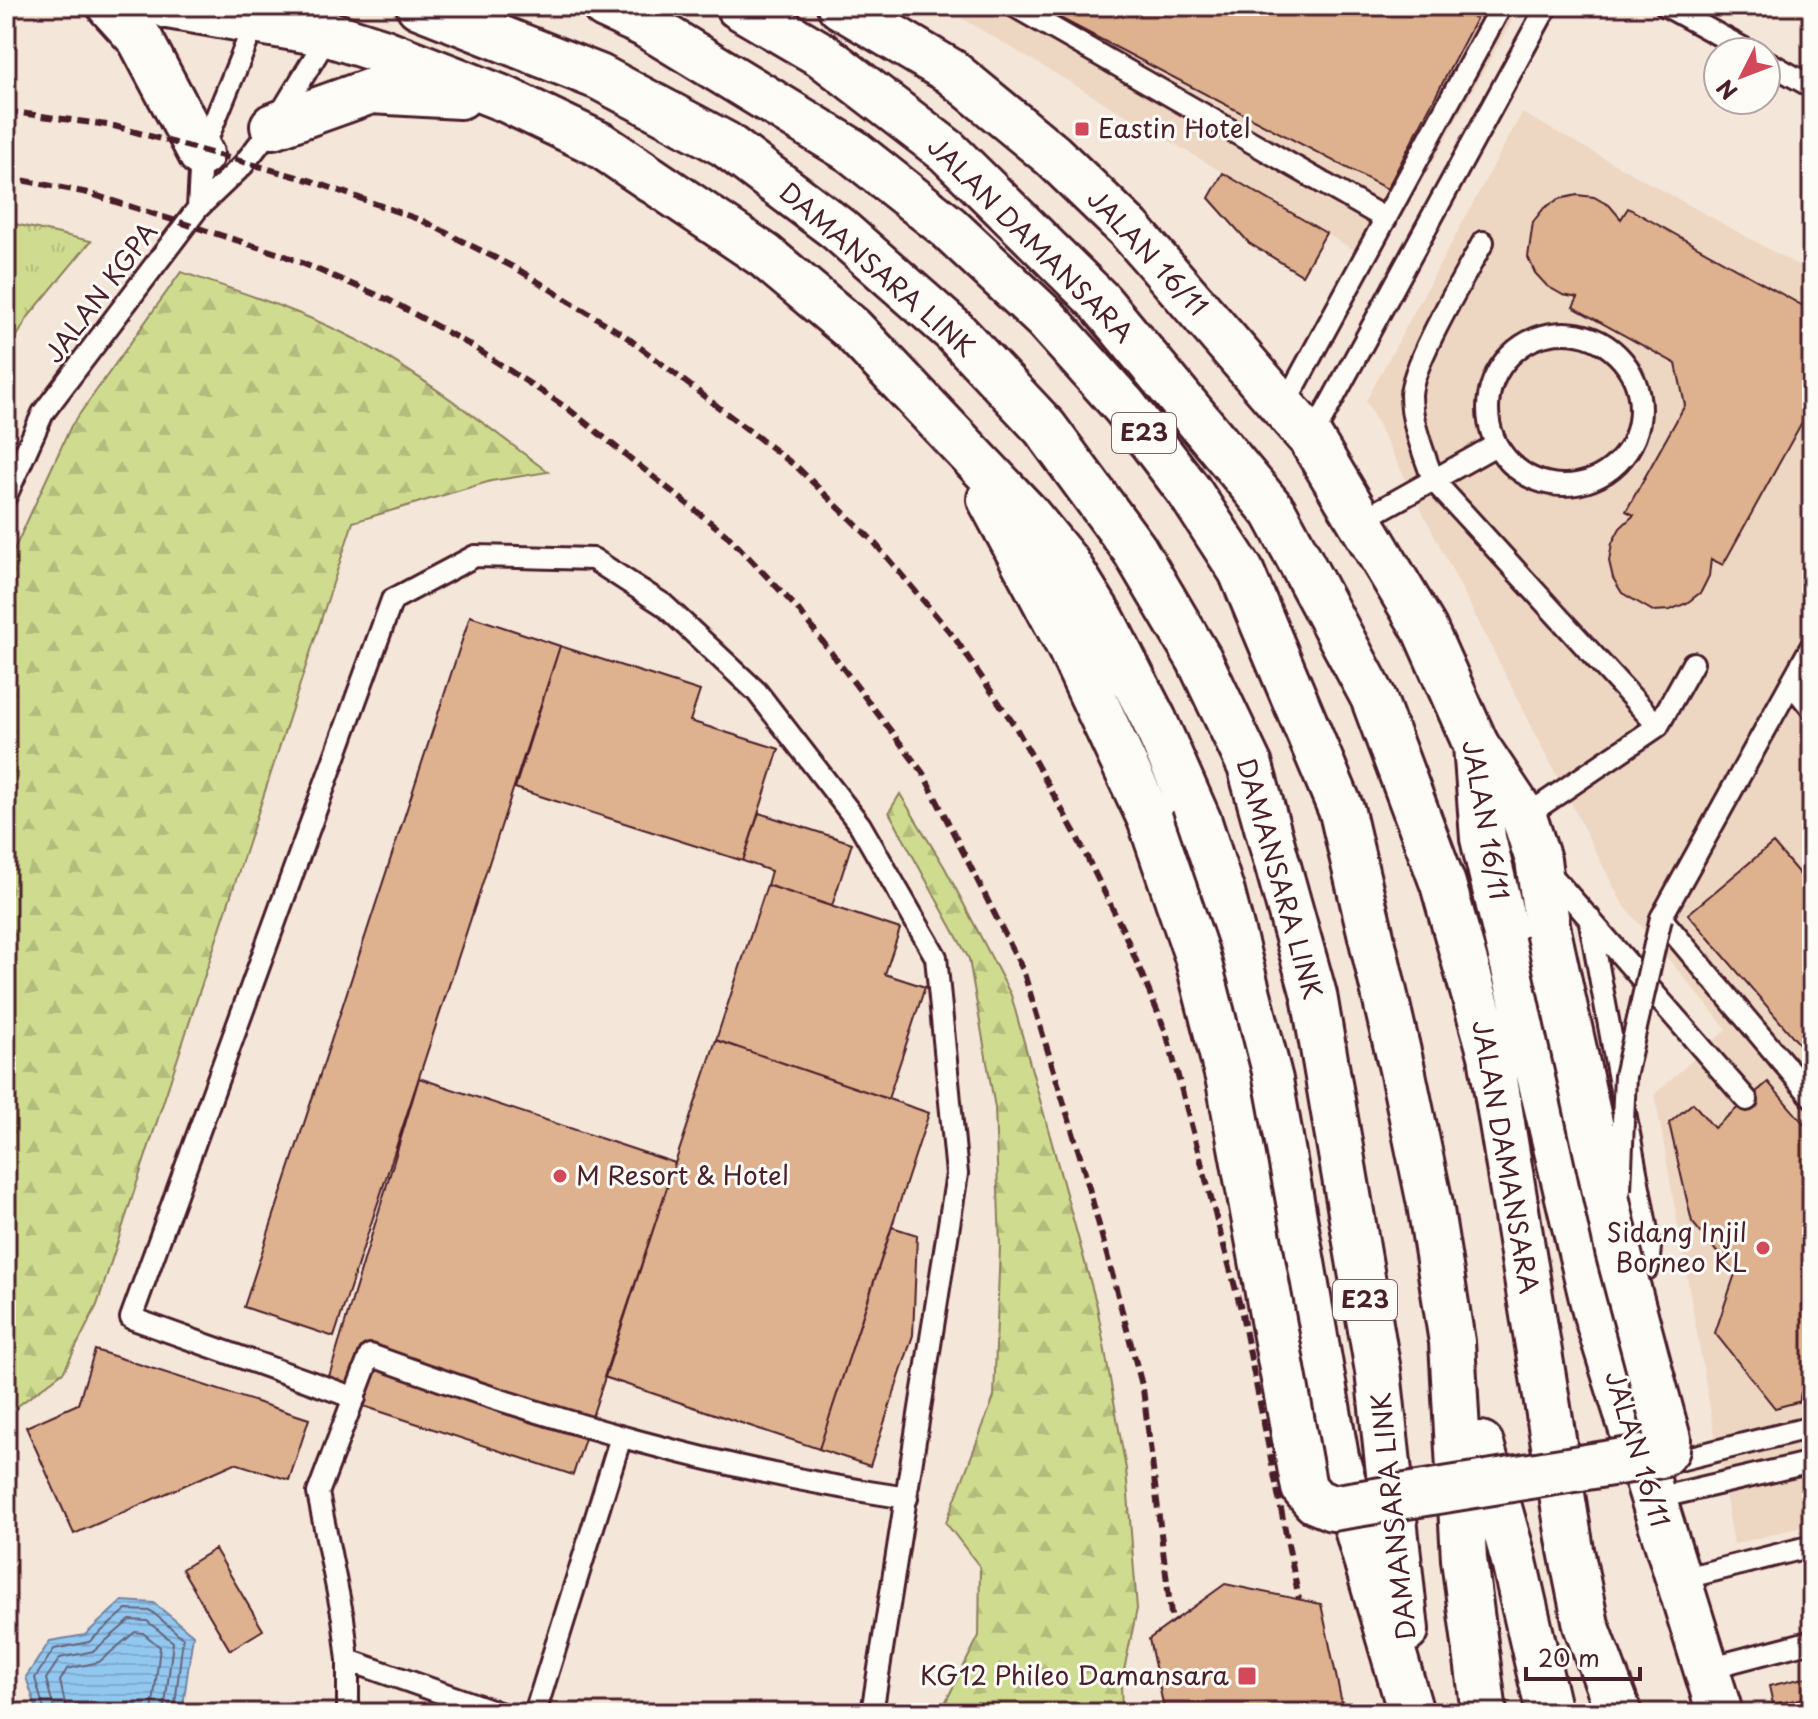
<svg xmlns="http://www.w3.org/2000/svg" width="1818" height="1719" viewBox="0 0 1818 1719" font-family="'Playpen Sans',sans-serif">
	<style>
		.built { fill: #edd6c2 }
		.grass { fill: url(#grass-tufts); stroke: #8c7e5d; stroke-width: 2 }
		.forest { fill: url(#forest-firs); stroke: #8c7e5d; stroke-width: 2 }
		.water { fill: url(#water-rules); stroke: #7584a1; stroke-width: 2 }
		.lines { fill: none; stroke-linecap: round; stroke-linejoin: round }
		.shore { stroke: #67637a; stroke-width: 2 }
		.building { fill: #deb18f; stroke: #4a1f2b; stroke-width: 2 }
		.lane-casing { stroke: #4a1f2b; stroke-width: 26 }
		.primary-casing { stroke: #4a1f2b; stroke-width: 50 }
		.highway-casing { stroke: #4a1f2b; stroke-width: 50 }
		.lane { stroke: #fdfcf7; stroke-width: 20 }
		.primary { stroke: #fdfcf7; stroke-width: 44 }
		.highway { stroke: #fdfcf7; stroke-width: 44 }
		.rail { stroke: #4a1f2b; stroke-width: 6; stroke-dasharray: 12 6; stroke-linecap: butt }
		.lane-bridge-casing { stroke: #4a1f2b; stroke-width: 26; stroke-linecap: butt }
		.highway-bridge-casing { stroke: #4a1f2b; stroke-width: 50; stroke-linecap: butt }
		.lane-bridge { stroke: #fdfcf7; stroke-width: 20 }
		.highway-bridge { stroke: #fdfcf7; stroke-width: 44 }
		.poi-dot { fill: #d1495b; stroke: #fdfcf7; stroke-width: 3 }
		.labels { text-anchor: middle; stroke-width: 6; stroke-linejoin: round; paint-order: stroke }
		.shield { fill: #fdfcf7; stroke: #806168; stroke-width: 2 }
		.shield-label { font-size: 24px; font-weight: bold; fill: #4a1f2b }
		.poi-label { font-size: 26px; fill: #4a1f2b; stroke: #fdfcf7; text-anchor: start }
		.street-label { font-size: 26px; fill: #4a1f2b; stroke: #fdfcf7 }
	</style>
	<defs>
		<pattern id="grass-tufts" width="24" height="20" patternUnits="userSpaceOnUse" patternTransform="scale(2)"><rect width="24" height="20" fill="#cfdc8f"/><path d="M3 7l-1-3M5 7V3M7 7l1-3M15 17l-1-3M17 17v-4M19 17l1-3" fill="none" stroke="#b3bc7c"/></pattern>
		<pattern id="forest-firs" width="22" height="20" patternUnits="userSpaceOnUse" patternTransform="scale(2)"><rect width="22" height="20" fill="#cfdc8f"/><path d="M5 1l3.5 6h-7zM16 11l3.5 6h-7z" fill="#b3bc7c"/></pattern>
		<pattern id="water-rules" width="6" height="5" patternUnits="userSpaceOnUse" patternTransform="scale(2)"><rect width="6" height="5" fill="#92c8f0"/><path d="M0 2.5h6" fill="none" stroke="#7fabce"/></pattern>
	</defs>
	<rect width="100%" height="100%" fill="#f4e6d8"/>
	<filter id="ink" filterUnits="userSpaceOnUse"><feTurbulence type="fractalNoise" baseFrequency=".0125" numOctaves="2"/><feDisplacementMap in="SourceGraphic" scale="16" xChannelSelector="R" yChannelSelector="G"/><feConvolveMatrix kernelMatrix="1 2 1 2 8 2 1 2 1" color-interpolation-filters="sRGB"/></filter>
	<g filter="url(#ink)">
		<!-- built -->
		<path class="built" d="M941 6H1520L1376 263Z
			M1522 113 1812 273V1524L1734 1544 1655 1094 1727 1029 1622 903 1366 401Z"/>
		<!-- grass -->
		<path class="grass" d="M6 222 91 241 28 317 6 356Z"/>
		<!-- forest -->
		<path class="forest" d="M181 272C241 292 301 311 357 340 425 377 487 426 548 472L491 481 353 522 97 1305 64 1371 6 1415V604L13 552 71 426Z
			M900 794 945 868 1011 995 1097 1306 1126 1469 1137 1609 1121 1684 1122 1713H940L979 1636 980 1567 946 1523 994 1397 1000 1246 995 1108 969 959 889 812Z"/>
		<!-- water -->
		<path class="water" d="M122 1601 154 1603 193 1635 182 1713H38L26 1677 50 1641 85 1635Z"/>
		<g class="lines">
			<!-- shore -->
			<path class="shore" d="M45 1713 35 1678 54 1649 89 1642 126 1610 151 1611 183 1638 174 1713
				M55 1713 46 1679 60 1658 94 1651 130 1620 147 1621 173 1642 164 1713
				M67 1713 60 1681 67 1669 99 1662 135 1632 143 1633 160 1647 152 1713"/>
		</g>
		<!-- building -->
		<path class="building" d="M1037 6H1450L1476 19 1387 189Z
			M1223 173 1326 233 1302 275 1249 243 1209 198Z
			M1577 195 1594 197 1610 206 1621 219 1628 208 1812 311V404L1723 565 1711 559 1709 576 1701 592 1687 603 1670 610 1653 611 1622 593 1613 578 1609 561 1612 543 1620 528 1634 515 1626 511 1685 405 1676 364 1573 307 1578 298 1563 295 1547 286 1535 273 1528 257 1533 222 1544 208 1559 199Z
			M470 616 560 646 334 1337 244 1307Z
			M560 646 700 691 690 721 779 749 743 861 515 788Z
			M759 813 852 843 832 906 767 885 771 871 743 861Z
			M1773 843 1807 883 1812 879V1059L1688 914Z
			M767 885 900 929 885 974 925 987 888 1099 716 1040Z
			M716 1040 929 1113 819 1449 604 1377Z
			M419 1078 675 1163 573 1475 324 1393Z
			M1768 1082 1812 1133V1398L1775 1408 1715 1333 1735 1274 1692 1222 1669 1123 1693 1103 1714 1128Z
			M892 1227 917 1235 913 1335 870 1466 819 1449Z
			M95 1350 309 1419 289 1480 235 1463 74 1534 26 1427 78 1404Z
			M215 1549 263 1630 230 1650 182 1569Z
			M1225 1584 1321 1604 1344 1713H1165L1149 1639Z
			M1812 1676V1696L1795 1700 1798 1713H1775L1769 1686Z
			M1812 1696V1713H1798L1795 1700Z
			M1795 1700 1798 1713H1729Z"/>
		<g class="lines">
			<!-- lane casing -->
			<g class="lane-casing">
				<path id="lane" d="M1014 6 1386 219
					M1666 6 1750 52
					M1766 61 1812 87
					M198 208 201 154 256 20
					M1483 242C1466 274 1412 363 1411 395 1411 423 1424 453 1433 480L1658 726
					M1488 409a76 76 0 1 1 152 0a76 76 0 1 1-152 0Z
					M1284 406 1501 6
					M1311 439 1547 6
					M6 496 43 413 198 208 243 165 273 126 329 34
					M1362 520 1496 445
					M1812 645 1661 918 1812 1097
					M1791 683 1812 709
					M1524 817 1658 726 1693 663
					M1546 869 1747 1100
					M1589 917 1650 1247 1648 1268 1623 1285
					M355 1398 131 1318 392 600 475 556 593 559 664 605 757 692 860 825 936 957 957 1174 872 1713
					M1812 1398V1399
					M1659 1465 1812 1427
					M1653 1499 1812 1462
					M1677 1580 1812 1546
					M348 1660 499 1713
					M1705 1669 1812 1641
					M348 1713V1660L343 1618 318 1493 370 1355C545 1419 723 1471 907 1498
					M535 1713 621 1437"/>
			</g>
			<!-- primary casing -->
			<g class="primary-casing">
				<path id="primary" d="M738 6 822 55 947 151 1100 302 1274 512 1373 697 1443 884 1491 1055 1571 1550 1586 1625 1619 1713
					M840 6 950 71 1052 155 1129 229 1311 439 1424 628 1476 745 1483 838 1595 1311 1720 1713"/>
			</g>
			<!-- highway casing -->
			<g class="highway-casing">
				<path id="highway" d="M110 6 140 39 201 154
					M168 6 329 34 382 51 507 100 599 144 765 256 852 329 1026 513 1067 563 1103 621 1154 720 1199 822 1222 893 1270 1080 1336 1457 1411 1713
					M419 6 599 77 725 144 838 229 954 331 1045 428 1134 549 1199 659 1250 766 1314 995 1378 1371 1406 1630
					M605 6 644 24 852 151 948 227 1046 319 1125 407 1189 491 1241 571 1342 812 1402 1069 1430 1204 1452 1342 1464 1559 1484 1713
					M273 126 371 91 460 96
					M990 499 1069 646 1150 819
					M1476 745 1524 817 1538 860 1548 931
					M1481 1444 1513 1557 1549 1713"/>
			</g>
			<!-- lane -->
			<use href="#lane" class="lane"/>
			<!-- primary -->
			<use href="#primary" class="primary"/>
			<!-- highway -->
			<use href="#highway" class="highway"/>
			<!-- rail -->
			<path class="rail" d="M6 111 114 126 312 181 423 221 519 270 624 335 798 468 873 541 954 637 1015 726 1075 833 1124 932 1166 1032 1241 1309 1299 1599
				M6 177 88 193 283 255 389 300 472 346 567 408 729 537 797 608 923 773 1023 970 1082 1162 1143 1389 1172 1622"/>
			<!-- lane-bridge casing -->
			<g class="lane-bridge-casing">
				<path id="lane-bridge" d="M1620 1190 1625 1076 1661 918"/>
			</g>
			<!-- highway-bridge casing -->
			<g class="highway-bridge-casing">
				<path id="highway-bridge" d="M1150 819 1197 956 1229 1081 1304 1488 1315 1501 1332 1508 1661 1455 1667 1449 1668 1439 1618 1251 1548 931"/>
			</g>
			<!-- lane-bridge -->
			<use href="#lane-bridge" class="lane-bridge"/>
			<!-- highway-bridge -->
			<use href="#highway-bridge" class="highway-bridge"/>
		</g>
	</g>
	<!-- markers -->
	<g class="poi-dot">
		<rect x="1074" y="121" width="16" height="16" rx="4"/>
		<circle cx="560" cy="1176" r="8"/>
		<circle cx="1763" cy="1248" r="8"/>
		<rect x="1237" y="1666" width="20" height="20" rx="4"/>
	</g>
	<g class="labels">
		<!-- shield labels -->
		<g class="shield">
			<rect x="1112" y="413" width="64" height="40" rx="6"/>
			<rect x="1333" y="1280" width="64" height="40" rx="6"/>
		</g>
		<g class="shield-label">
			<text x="1144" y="441">E23</text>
			<text x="1365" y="1308">E23</text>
		</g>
		<!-- poi labels -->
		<g class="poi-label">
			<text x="1098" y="138">Eastin Hotel</text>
			<text x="576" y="1185">M Resort &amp; Hotel</text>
			<text x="1747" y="1242" text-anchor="end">Sidang Injil<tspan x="1747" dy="30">Borneo KL</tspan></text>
			<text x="1229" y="1685" text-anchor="end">KG12 Phileo Damansara</text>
		</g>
		<!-- street labels -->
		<g class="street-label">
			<text transform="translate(1030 240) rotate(45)" y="9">JALAN DAMANSARA</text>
			<text transform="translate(1147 253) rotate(47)" y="9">JALAN 16/11</text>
			<text transform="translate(877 270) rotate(41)" y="9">DAMANSARA LINK</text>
			<text transform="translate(101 293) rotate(-53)" y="9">JALAN KGPA</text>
			<text transform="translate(1485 820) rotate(80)" y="9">JALAN 16/11</text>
			<text transform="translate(1279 879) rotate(74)" y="9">DAMANSARA LINK</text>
			<text transform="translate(1505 1157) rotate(80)" y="9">JALAN DAMANSARA</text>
			<text transform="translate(1637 1449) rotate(73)" y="9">JALAN 16/11</text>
			<text transform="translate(1394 1516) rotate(-96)" y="9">DAMANSARA LINK</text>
		</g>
	</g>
	<!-- margin -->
	<rect width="1818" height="1719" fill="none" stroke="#fdfcf7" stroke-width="32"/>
	<rect x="16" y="16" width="1786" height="1687" fill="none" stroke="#4a1f2b" stroke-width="3" filter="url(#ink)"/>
	<!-- north arrow -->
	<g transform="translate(1742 76) rotate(228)"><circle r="38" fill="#fdfcf7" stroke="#b5a4a5" stroke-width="2"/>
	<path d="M0-6L14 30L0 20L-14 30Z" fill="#d1495b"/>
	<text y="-12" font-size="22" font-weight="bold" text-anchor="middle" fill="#4a1f2b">N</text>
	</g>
	<!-- scale -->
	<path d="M1526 1667v12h114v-12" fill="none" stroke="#4a1f2b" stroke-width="4"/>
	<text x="1538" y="1667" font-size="24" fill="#4a1f2b" stroke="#fdfcf7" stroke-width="6" paint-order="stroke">20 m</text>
</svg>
